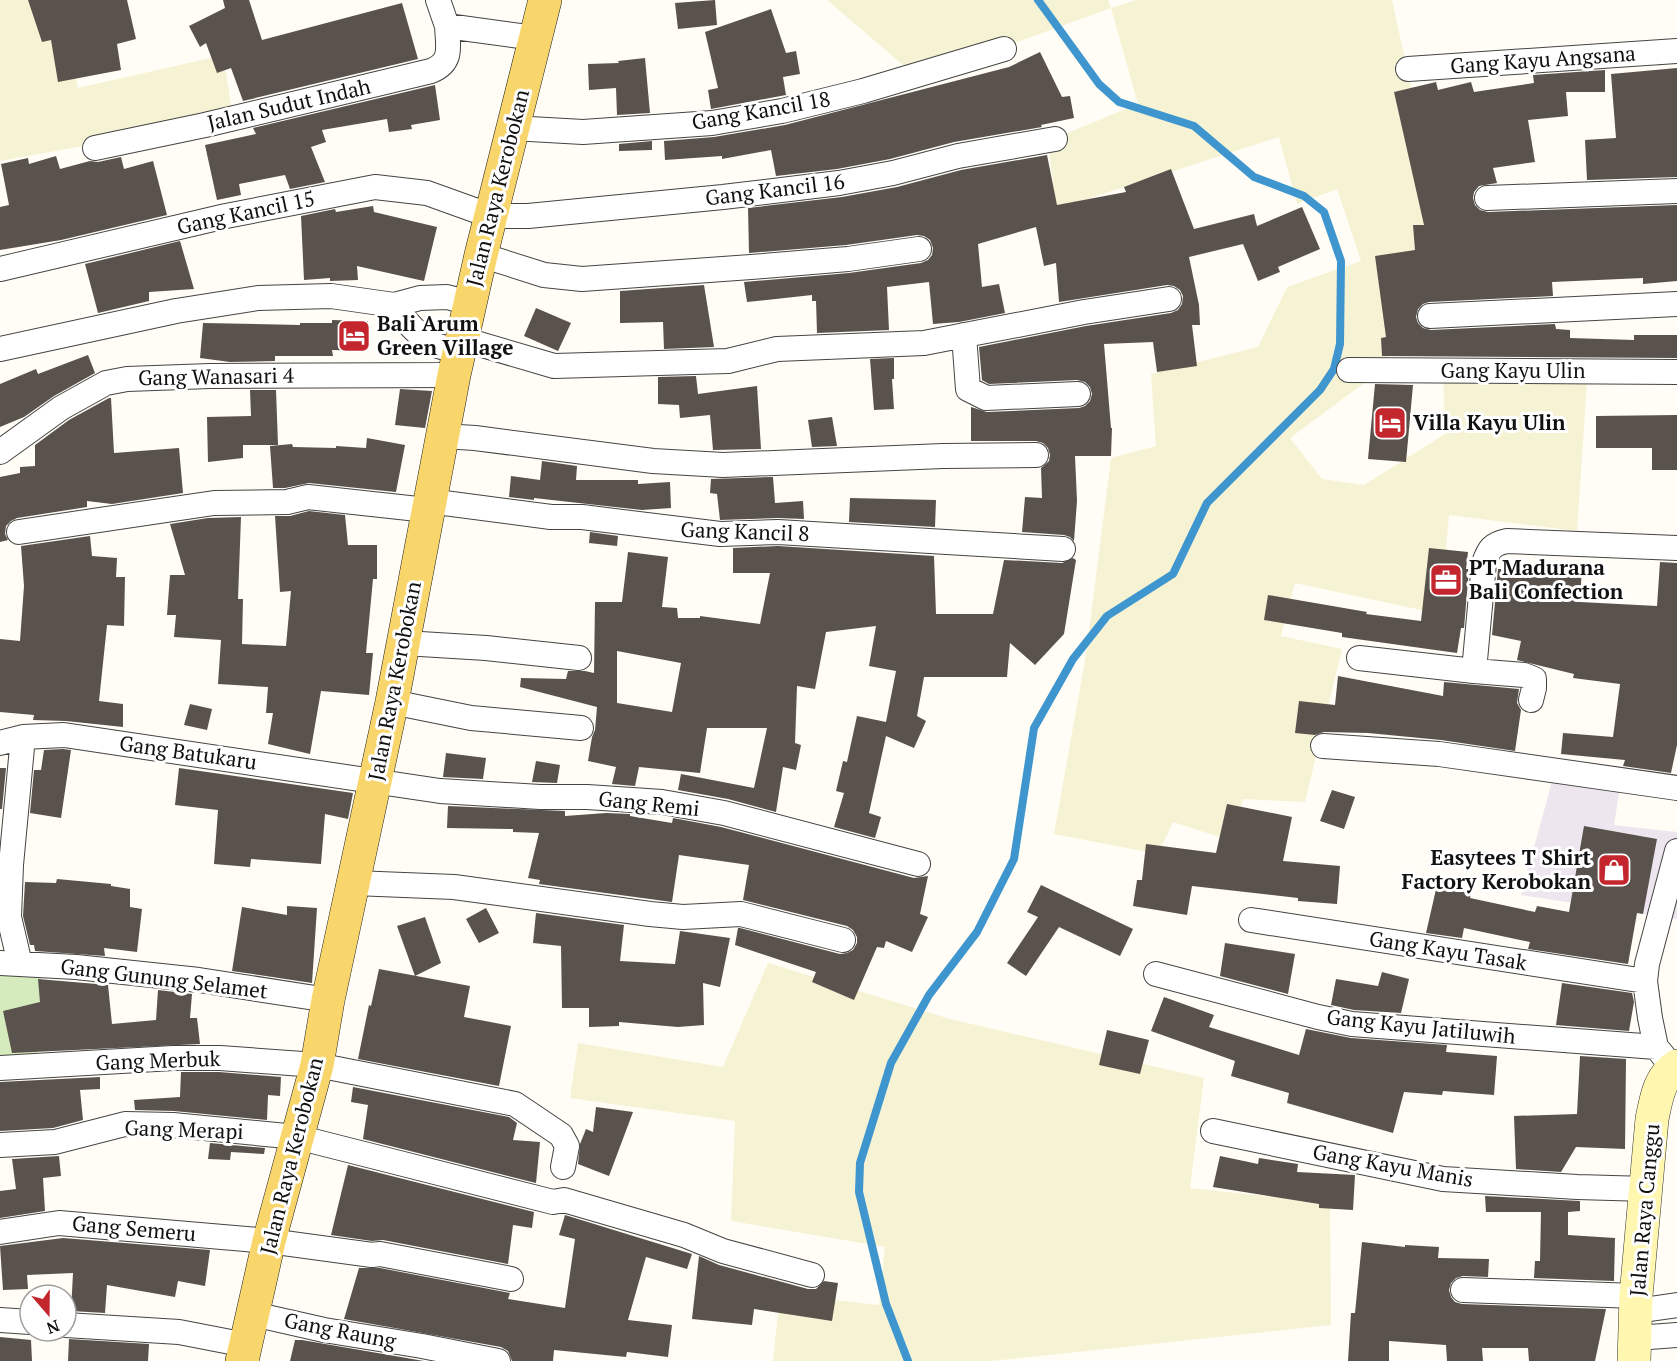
<svg xmlns="http://www.w3.org/2000/svg" width="1677" height="1361" viewBox="0 0 1677 1361" font-family="'PT Serif',serif">
	<style>
		.industrial { fill: #eee6ef }
		.farmland { fill: #f6f3d4 }
		.green { fill: #d5ebbd }
		.lines { fill: none; stroke-linecap: round; stroke-linejoin: round }
		.stream { stroke: #3f96cf; stroke-width: 8 }
		.building { fill: #5a524d; fill-rule: evenodd }
		.street-casing { stroke: #444; stroke-width: 26 }
		.secondary-casing { stroke: #333; stroke-width: 34 }
		.primary-casing { stroke: #222; stroke-width: 34 }
		.street { stroke: #fff; stroke-width: 24 }
		.secondary { stroke: #fff6b0; stroke-width: 33 }
		.primary { stroke: #f9d66b; stroke-width: 33 }
		.labels { text-anchor: middle; stroke-width: 6; stroke-linejoin: round; paint-order: stroke }
		.street-label { font-size: 21px; fill: #111; stroke: #fff }
		.poi-label { font-size: 21px; font-weight: bold; fill: #111; stroke: #fff; text-anchor: start }
	</style>
	<rect width="100%" height="100%" fill="#fffdf5"/>
	<!-- industrial -->
	<path class="industrial" d="M1556 767 1621 781 1614 825 1677 832V919L1521 895Z"/>
	<!-- farmland -->
	<path class="farmland" d="M0 0H61L78 88 215 57 226 72 233 119 0 161Z
		M827 0H1108L1111 8 1136 0H1392L1410 82 1450 203 1383 369 1290 438 1322 479 1364 485 1445 434 1443 369 1588 368 1577 531 1449 515 1440 614 1295 583 1281 636 1342 649 1305 802 1243 799 1232 841 1173 822 1158 854 1054 834 1086 655 1111 458 1156 446 1151 374 1258 347 1287 287 1361 261 1337 189 1297 204 1279 137 1056 209 1048 141 1138 104 1111 8 918 78Z
		M768 963 950 1019 1204 1078 1190 1188 1330 1203 1331 1325 992 1361H773L780 1294 879 1305 885 1247 731 1221 735 1121 570 1098 578 1043 723 1067Z"/>
	<!-- green -->
	<path class="green" d="M0 952 42 955 38 1057 0 1055Z"/>
	<g class="lines">
		<!-- stream -->
		<path class="stream" d="M908 1361 886 1304 859 1192 860 1163 891 1063 929 995 977 932 1014 859 1034 728 1073 659 1107 616 1173 574 1207 503 1320 390 1334 369 1340 344 1341 261 1324 212 1304 196 1254 177 1194 126 1119 102 1099 84 1038 0"/>
	</g>
	<!-- building -->
	<path class="building" d="M28 0H127L136 39 117 44 121 70 58 82 51 40 42 42Z
		M223 0H249L262 40 402 3 418 59 243 101 231 68 217 73 206 43 200 47 189 26 225 8Z
		M715 0 717 25 678 29 675 3Z
		M771 9 786 53 796 51 800 74 783 77 786 95 711 109 708 90 718 88 705 32Z
		M1040 52 1062 97 1070 96 1074 118 1041 125 1042 127 954 142 890 159 837 169 776 176 771 150 722 159V156L665 160 664 141 714 137 785 125 1009 67Z
		M645 58 650 113 617 115 616 88 589 90 588 64 619 63 618 61Z
		M1677 68V177L1587 180 1585 140 1616 138 1611 74Z
		M1605 70V92H1566L1568 116 1528 120 1535 162 1493 168 1497 183 1479 186 1474 192 1473 198 1475 205 1480 210 1488 212 1677 205V281L1643 284V278L1552 282 1553 296 1429 302 1423 304 1418 309 1416 317 1418 323 1423 328 1431 330 1555 324 1556 329 1570 330V338L1634 340V335H1677V358L1382 356 1381 338 1386 337 1375 256 1415 250 1413 225H1424L1394 92 1436 82 1438 90 1471 82 1474 92 1534 83 1533 75Z
		M435 85 440 120 411 125 412 129 389 132 387 119 322 130 326 142 311 147 325 182 290 189 285 175 239 184 241 195 217 200 205 145 256 134 253 128Z
		M652 141V150L619 151V144Z
		M1047 155 1057 205 1126 192 1124 187 1171 169 1194 229 1254 214 1257 226 1302 207 1320 249 1278 267 1280 272 1258 281 1243 244 1189 257 1199 305 1200 325H1192L1197 366 1157 372 1153 342 1104 344 1111 428H1112L1111 456H1075L1077 501 1074 541 1070 537 1064 535 1022 532 1025 497 1042 498 1041 468 1049 461 1050 455 1048 448 1043 443 1036 441H971V407L987 412 1079 408 1085 406 1090 401 1092 394 1090 387 1085 382 1077 380 989 384 982 380 979 347 1086 326 1171 313 1178 310 1182 304 1183 296 1180 290 1174 286 1167 285 1059 302 1056 263 1044 266 1036 227 978 244 982 287 999 284 1005 313 959 322 933 324 929 282 887 287 889 330 817 333 816 301H812V295L747 302 744 282 849 273 921 263 928 260 932 255 933 248 930 240 924 236 917 235 846 245 749 253 748 208 842 197 897 187 961 170Z
		M56 156 60 169 90 161 98 162 121 157 124 169 153 161 167 215 61 240 0 250V207L9 205 1 164 28 158 29 164Z
		M373 206 374 212 437 227 424 281 357 266 358 280 330 281V278L304 280 301 216 335 209 336 212Z
		M180 241 194 289 149 292V301L98 313 85 264Z
		M704 285 714 347 664 349 663 322 620 323V291Z
		M536 308 571 323 558 351 524 336Z
		M332 320 368 321 366 351 332 350 333 356H275V361L230 362 200 358 203 323 300 325V323H332Z
		M88 355 95 373 54 396 24 417 0 427V384L36 369 38 374Z
		M894 358V379H892L894 409 874 410 870 359Z
		M696 376 698 394 757 386 761 449 713 450 710 415 680 418 679 405 658 404V377Z
		M1375 384 1413 385 1406 462 1368 459Z
		M400 389 432 391 425 428 395 425Z
		M250 390H276L278 445H243V458L208 462 207 417 251 416Z
		M109 398H111L114 453 179 448 183 493 112 504 87 501V507L17 518 11 521 6 526 5 534 8 540 0 542V477L20 473V467L35 466V445L69 420Z
		M1677 415V470H1652V448H1596V416Z
		M832 417 837 446 812 447 808 420Z
		M367 438 405 445 396 492 309 483 285 488H273L270 446 292 444 293 447 336 448V446L366 448Z
		M542 461 577 466 576 480H638V484L670 482 671 508 642 510 534 498V500L509 497 511 476 540 480Z
		M773 477 775 503 803 501 804 519 778 518 720 520 717 494 710 493 711 479Z
		M850 498 936 500 935 527 849 522Z
		M309 511 345 515 348 545H377V579H373L366 653H373L369 695 321 691 310 754 268 744 273 713H266L268 687 218 684 221 640 174 637 176 615H167L170 575H185L170 524 208 518 241 517 238 599H243L242 644 286 646 291 591 280 592 275 516H290Z
		M590 532 618 536 617 546 589 543Z
		M90 536 92 556 117 558 116 577H125L124 626 107 625 99 701 123 704V727L66 721 33 720 34 715 0 712V639L20 641 24 586 21 546Z
		M778 546 934 556 936 614H993L1004 560 1062 563 1073 558 1076 560 1064 634 1035 665 1010 643 1007 677H924L917 716 926 721 914 748 886 736 869 813 881 817 875 838 834 827 844 793 836 791 843 761 847 762 857 716 886 722 896 671 869 666 876 626 826 632 815 689 797 686 795 743 801 745 796 770 783 767 776 812 728 799 678 790 681 774 754 788 767 728H707L700 773 639 767 635 786 612 784 616 767 588 761 592 737 595 730 597 707 520 687 521 678 566 679 568 671H585L594 673 595 602H622L628 552 668 557 662 607 677 608 678 618H700V616L760 624 770 573H733V548ZM617 651 681 663 672 712 617 703Z
		M1429 548 1468 552 1466 569H1469L1464 628H1461L1457 653 1342 637V633L1264 620 1268 595 1367 612 1366 614 1421 621Z
		M1660 562 1677 563V745L1671 773 1623 766 1625 760 1561 754 1563 733 1613 737 1620 684 1573 678 1574 674 1517 660 1521 641 1492 635 1498 569 1550 570 1551 565 1582 566 1580 602 1657 606Z
		M1338 676 1443 696 1444 682 1519 689 1517 703 1521 710 1515 751 1441 740 1368 733 1324 732 1315 735 1295 733 1299 701 1335 705Z
		M190 704 212 709 207 730 184 725Z
		M63 749 71 750 61 818 30 813 34 770H41L44 750Z
		M446 753 486 758 483 779 443 777Z
		M536 761 560 765 557 783 532 782Z
		M0 768H6L2 809H0Z
		M179 768 353 793 348 819 325 814 321 864 251 859 250 867 214 864 218 810 175 805Z
		M1332 790 1355 797 1344 829 1320 821Z
		M1227 804 1292 817 1283 861 1340 866 1337 904 1298 901V898L1192 886 1187 915 1133 906 1137 880H1142L1146 844 1216 853Z
		M448 806 565 811V816L606 813 630 814V816L672 823 673 818 721 827 914 878 928 876 920 914 928 917 912 952 886 941 884 948 877 947 854 1000 812 982 816 972 735 945 738 928H740L840 954 847 953 853 950 857 943V937L853 930 847 926 743 900 749 865 679 855 672 902 539 884 540 880 528 878 539 833 513 832V829L447 828Z
		M1584 826 1657 839 1643 914 1637 913 1628 964 1528 949 1530 942 1464 928 1462 938 1426 933 1437 885 1471 892 1470 898 1535 912 1537 906 1569 912Z
		M57 879 111 884V886L130 889V907L142 909 137 952 104 948 105 956 35 951 34 945H30L23 916 25 882 56 883Z
		M1041 885 1133 929 1120 956 1059 927 1026 976 1007 963 1038 917 1027 912Z
		M287 906 317 908 312 983 232 971 242 907 287 915Z
		M486 908 499 933 479 943 466 919Z
		M536 913 624 925 620 961 675 964 680 931 730 938 720 987 703 983 704 1025 678 1027 619 1022V1026L589 1027V1008H562L561 946 533 943Z
		M425 917 441 963 415 976 397 926Z
		M1225 943 1295 954 1288 994 1220 976Z
		M379 969 470 986 464 1017 511 1026 499 1086 358 1059 369 1005 371 1006Z
		M1382 972 1409 979 1401 1013 1354 1010 1331 1005 1336 979 1378 986Z
		M38 979 108 985 112 1024 156 1020 158 990 192 994 190 1018H197L200 1044 12 1053 3 1011 40 1002Z
		M1562 983 1632 993 1634 1002 1629 1031 1556 1025Z
		M1164 997 1214 1015 1209 1027 1299 1055 1306 1029 1351 1038 1447 1045 1446 1052 1497 1056 1494 1095 1443 1091 1442 1095 1404 1092 1393 1133 1287 1103 1289 1093 1231 1076 1235 1061 1151 1031Z
		M1107 1030 1149 1040 1140 1074 1099 1065Z
		M1580 1056 1626 1059 1625 1149 1576 1147 1561 1172 1516 1169 1514 1116 1577 1114Z
		M181 1072H219L281 1077 280 1096 268 1095 267 1120 174 1111 135 1110 134 1100 180 1097Z
		M100 1077V1089L80 1090 83 1120 53 1128 0 1131V1082Z
		M353 1087 509 1117 517 1123 513 1140 540 1142 536 1183 363 1139 368 1105 351 1102Z
		M596 1107 633 1112 609 1176 578 1164 580 1144 586 1129 593 1132Z
		M210 1143 265 1148 264 1154 231 1152 230 1160 208 1159Z
		M59 1156 61 1176 43 1178 45 1211 0 1218V1191L16 1189 12 1159Z
		M1220 1156 1258 1164 1259 1158 1298 1164 1297 1172 1355 1175 1353 1210 1319 1208V1204L1213 1187Z
		M348 1165 534 1212 532 1228 513 1225 508 1264 383 1240 372 1241 331 1235Z
		M1485 1196 1580 1201V1211L1568 1212V1235L1615 1238 1614 1281 1534 1278 1535 1261H1540L1541 1212H1486Z
		M565 1215 692 1254 687 1269 646 1257 628 1320 672 1325 668 1357 627 1352 626 1357 554 1350 553 1361H512L508 1351 501 1347 344 1319 359 1268H380L510 1293 508 1299 565 1308 575 1239 559 1235Z
		M63 1238 210 1250 205 1286 178 1281 175 1297 107 1285 105 1313 71 1311 73 1273 27 1275 28 1289 3 1290 0 1246Z
		M1362 1242 1405 1247V1245L1439 1247 1438 1258 1489 1259 1488 1277 1463 1276 1456 1278 1451 1283 1449 1290 1451 1297 1455 1302 1462 1304 1606 1309 1595 1361H1529L1528 1348H1482L1483 1361H1447L1446 1345 1389 1341V1361H1348L1351 1313H1355Z
		M699 1256 719 1265 808 1289H816L824 1281 838 1283 832 1321 754 1309 752 1325 692 1319Z
		M0 1337 31 1340 32 1361H0Z
		M69 1339 149 1344 148 1361H68Z
		M295 1340H302L424 1361H290Z"/>
	<g class="lines">
		<!-- street casing -->
		<g class="street-casing">
			<path id="street" d="M438 0 447 26 535 38
				M1408 69 1677 51
				M512 128 583 132 712 123 782 111 863 91 1004 49
				M95 148 205 125 431 71C453 62 448 47 447 26
				M1487 198 1677 191
				M481 255 544 275 582 279 751 267 848 259 919 249
				M0 269 226 216 375 187 427 193 491 216H528L723 197 839 183 893 173 958 156 1055 139
				M394 305C405 320 418 337 436 345 443 348 452 349 459 351
				M1430 316 1677 304
				M964 335 968 389 986 398 1078 394
				M462 339 554 366 728 361 777 349 924 343 1084 312 1169 299
				M0 349 176 311 258 298 331 296 394 305 420 298 447 297 470 303
				M1349 370 1677 372
				M443 436 475 438 653 461 723 465 943 456 1036 455
				M0 452 61 408 106 383 127 379 210 376 454 375
				M429 501 551 517H582L720 534 778 532 1063 549
				M19 532 214 503 287 502 308 497 427 510
				M404 643 486 648 579 658
				M1359 658 1474 671
				M1531 700 1534 688V679L1524 675 1474 671 1484 563C1489 549 1492 544 1507 541L1677 548
				M392 702 471 718 581 728
				M0 743 23 737 64 735 440 791 540 797H587L662 802 724 813 918 864
				M1323 746 1439 754 1677 788
				M354 883 454 887 650 914 683 917 741 914 843 940
				M1251 920 1645 981
				M0 963 76 967 199 980 328 1000
				M20 964 9 917 11 865 23 737
				M1156 974 1318 1017 1352 1024 1656 1047
				M1666 1059 1656 1047 1650 1018 1645 981 1647 964 1677 851
				M0 1068 173 1058H220L317 1065 515 1104 561 1135 567 1146 563 1167
				M1213 1131 1443 1179 1577 1187 1647 1189
				M0 1145 55 1142 125 1124 173 1125 297 1137 553 1202 564 1200 684 1235 723 1251 812 1275
				M0 1232 59 1223 269 1241 372 1255 380 1254 511 1279
				M1463 1290 1636 1296
				M1636 1311 1677 1305
				M253 1314 324 1330 422 1346 498 1361
				M0 1320 30 1322
				M66 1325 179 1332 246 1345
				M1636 1338 1677 1335"/>
		</g>
		<!-- secondary casing -->
		<g class="secondary-casing">
			<path id="secondary" d="M1634 1361 1636 1296 1652 1119C1656 1100 1659 1077 1677 1066"/>
		</g>
		<!-- primary casing -->
		<g class="primary-casing">
			<path id="primary" d="M242 1361 269 1241 317 1065 328 1000 392 702 454 375 481 255 545 0"/>
		</g>
		<!-- street -->
		<use href="#street" class="street"/>
		<!-- secondary -->
		<use href="#secondary" class="secondary"/>
		<!-- primary -->
		<use href="#primary" class="primary"/>
	</g>
	<!-- icons -->
	<defs>
		<g id="hotel-square" transform="scale(1.725)"><rect x="-9" y="-9" width="18" height="18" rx="4" fill="#c4262e" stroke="#fff"/><path d="M-6-4.5h1.5V1H6V5H4.5V3h-9V5H-6ZM-4 0a1.8 1.8 0 1 1 3.6 0ZM.5 0V-2.5h3Q6-2.5 6 0Z" fill="#fff"/></g>
		<g id="office-square" transform="scale(1.725)"><rect x="-9" y="-9" width="18" height="18" rx="4" fill="#c4262e" stroke="#fff"/><path d="M-6-3h4V-5.5h4V-3h4V5H-6ZM-1-4.5V-3h2v-1.5ZM-6 0V1H6V0Z" fill="#fff"/></g>
		<g id="shop-square" transform="scale(1.725)"><rect x="-9" y="-9" width="18" height="18" rx="4" fill="#c4262e" stroke="#fff"/><path d="M-5-2.5h2.3a2.7 3.5 0 0 1 5.4 0H5L5.5 6h-11ZM-1.5-2.5h3a1.5 2.3 0 0 0-3 0Z" fill="#fff"/></g>
	</defs>
	<g fill-rule="evenodd">
		<use href="#hotel-square" x="354" y="336"/>
		<use href="#hotel-square" x="1390" y="423"/>
		<use href="#office-square" x="1446" y="580"/>
		<use href="#shop-square" x="1614" y="870"/>
	</g>
	<g class="labels">
		<!-- street labels -->
		<g class="street-label">
			<text transform="translate(1543 60) rotate(-4)" y="7">Gang Kayu Angsana</text>
			<text transform="translate(289 105) rotate(-13)" y="7">Jalan Sudut Indah</text>
			<text transform="translate(761 111) rotate(-10)" y="7">Gang Kancil 18</text>
			<text transform="translate(498 188) rotate(-76)" y="7">Jalan Raya Kerobokan</text>
			<text transform="translate(775 190) rotate(-7)" y="7">Gang Kancil 16</text>
			<text transform="translate(246 213) rotate(-12)" y="7">Gang Kancil 15</text>
			<text x="1513" y="378">Gang Kayu Ulin</text>
			<text transform="translate(216 377) rotate(-1)" y="7">Gang Wanasari 4</text>
			<text transform="translate(745 532) rotate(2)" y="7">Gang Kancil 8</text>
			<text transform="translate(395 681) rotate(-79)" y="7">Jalan Raya Kerobokan</text>
			<text transform="translate(188 753) rotate(8)" y="7">Gang Batukaru</text>
			<text transform="translate(649 804) rotate(6)" y="7">Gang Remi</text>
			<text transform="translate(1448 951) rotate(9)" y="7">Gang Kayu Tasak</text>
			<text transform="translate(164 979) rotate(7)" y="7">Gang Gunung Selamet</text>
			<text transform="translate(1421 1027) rotate(6)" y="7">Gang Kayu Jatiluwih</text>
			<text transform="translate(158 1061) rotate(-2)" y="7">Gang Merbuk</text>
			<text transform="translate(184 1130) rotate(2)" y="7">Gang Merapi</text>
			<text transform="translate(292 1156) rotate(-76)" y="7">Jalan Raya Kerobokan</text>
			<text transform="translate(1393 1166) rotate(10)" y="7">Gang Kayu Manis</text>
			<text transform="translate(1645 1210) rotate(-85)" y="7">Jalan Raya Canggu</text>
			<text transform="translate(134 1229) rotate(5)" y="7">Gang Semeru</text>
			<text transform="translate(340 1331) rotate(11)" y="7">Gang Raung</text>
		</g>
		<!-- poi labels -->
		<g class="poi-label">
			<text x="377" y="331">Bali Arum<tspan x="377" dy="24">Green Village</tspan></text>
			<text x="1413" y="430">Villa Kayu Ulin</text>
			<text x="1469" y="575">PT Madurana<tspan x="1469" dy="24">Bali Confection</tspan></text>
			<text x="1591" y="865" text-anchor="end">Easytees T Shirt<tspan x="1591" dy="24">Factory Kerobokan</tspan></text>
		</g>
	</g>
	<!-- north arrow -->
	<g transform="translate(48 1313) rotate(160)"><circle r="28" fill="#ffffff" stroke="#a0a0a0" stroke-width="1.5"/>
	<path d="M0-4.5L10 22L0 15L-10 22Z" fill="#c4262e"/>
	<text y="-9" font-size="16" font-weight="bold" text-anchor="middle" fill="#111111">N</text>
	</g>
</svg>
